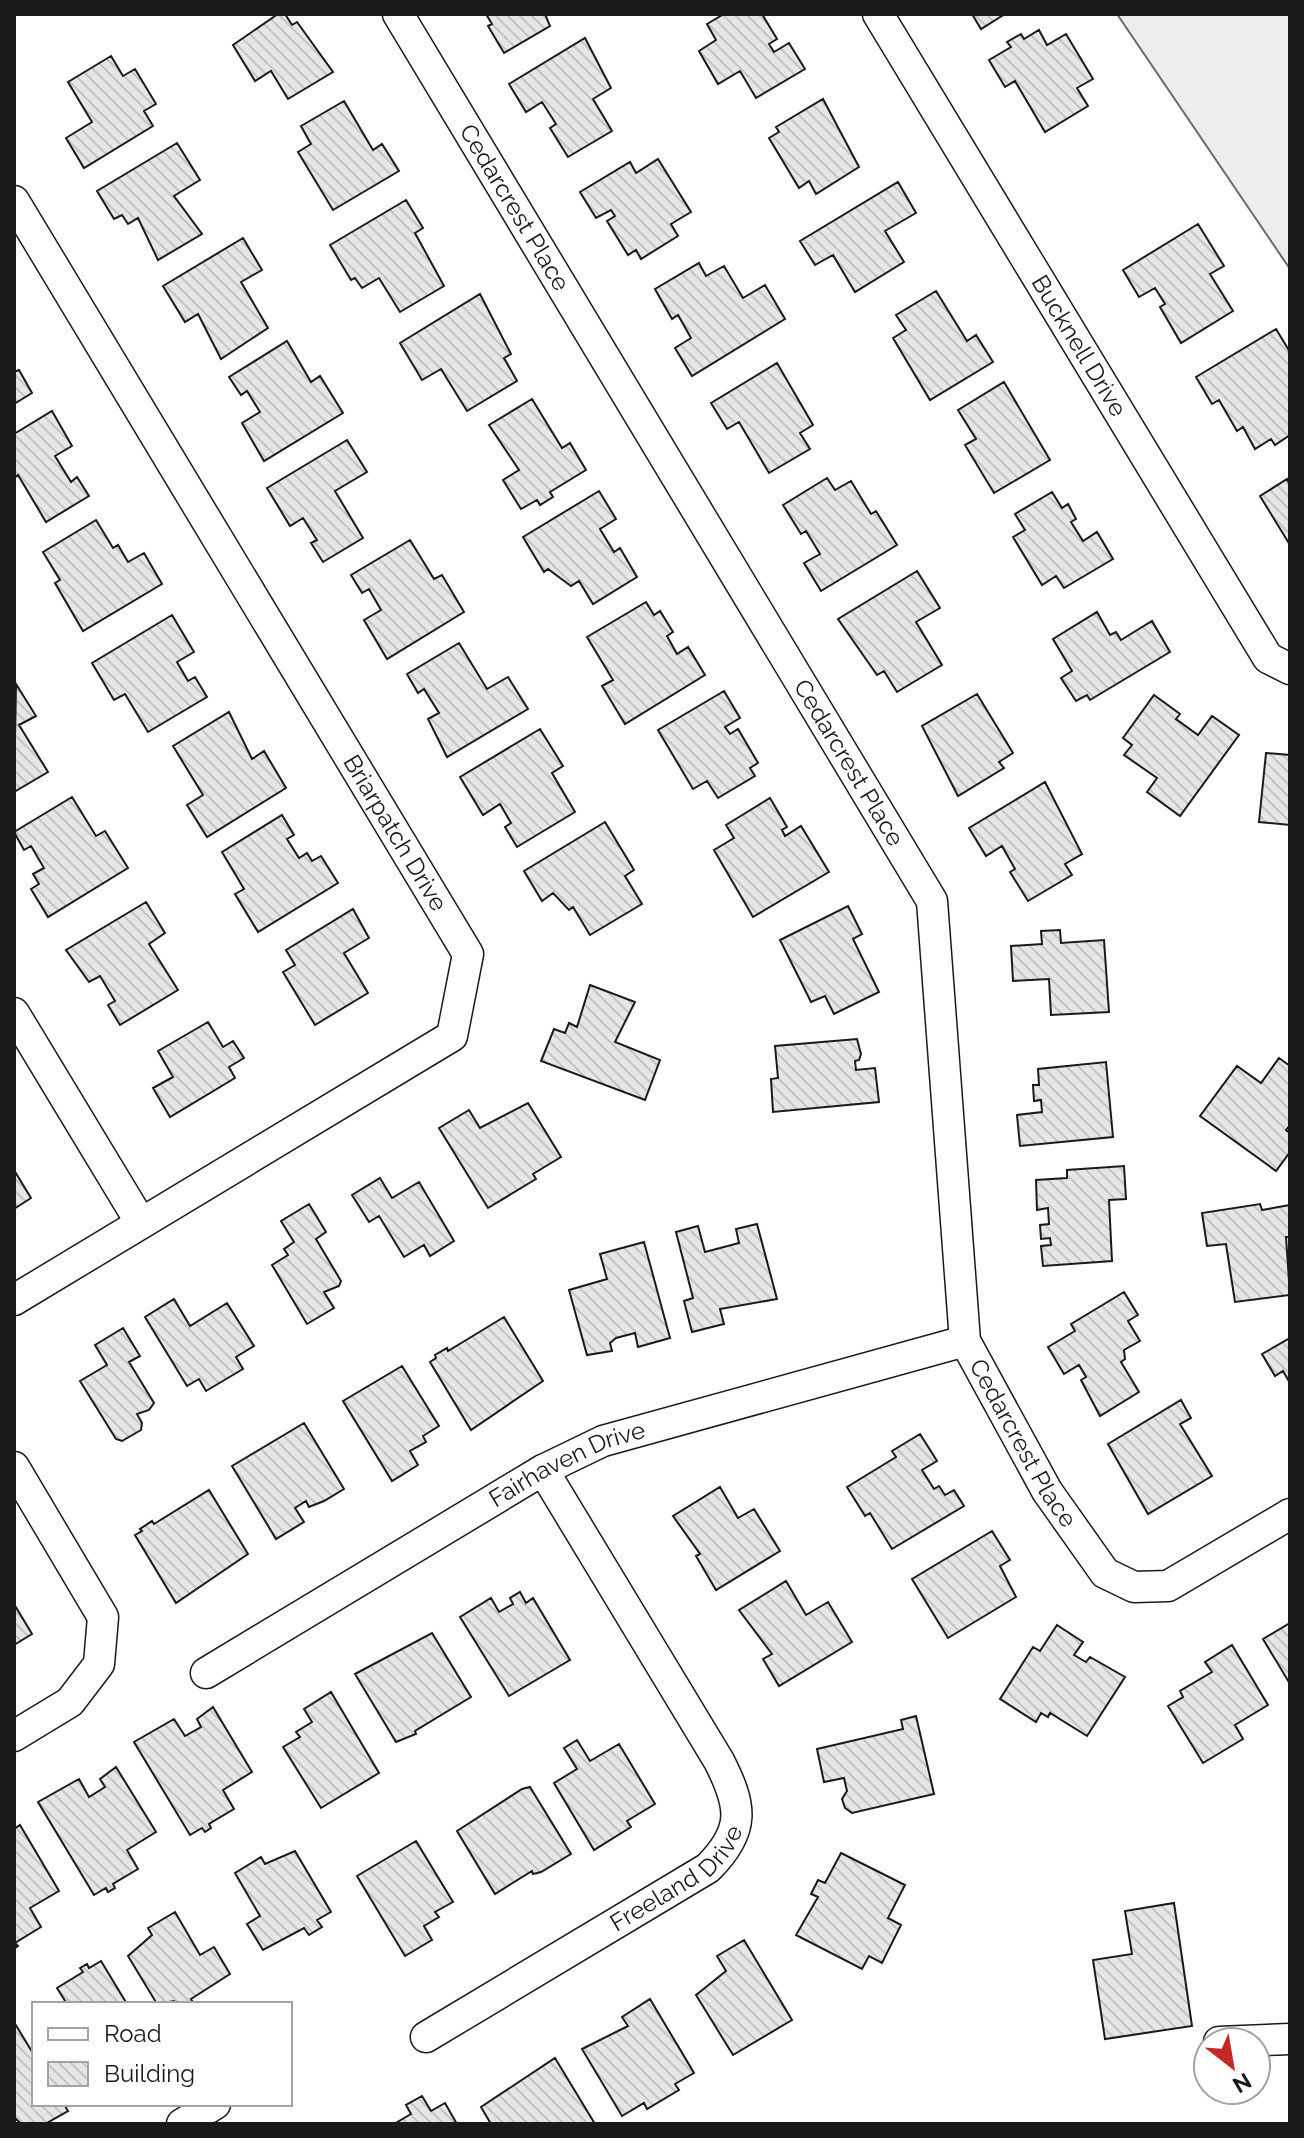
<svg xmlns="http://www.w3.org/2000/svg" width="1304" height="2138" viewBox="0 0 1304 2138" font-family="Raleway,sans-serif">
	<style>
		.built { fill: #ededed; stroke: #6a6a6a; stroke-width: 2 }
		.building { fill: url(#building-back-hatch); stroke: #1a1a1a; stroke-width: 2 }
		.lines { fill: none; stroke-linecap: round; stroke-linejoin: round }
		.street-casing { stroke: #1a1a1a; stroke-width: 33 }
		.street { stroke: #fff; stroke-width: 30 }
		.labels { text-anchor: middle; stroke-width: 6; stroke-linejoin: round; paint-order: stroke }
		.street-label { font-size: 24px; fill: #1a1a1a; stroke: #fff }
	</style>
	<defs>
		<pattern id="building-back-hatch" width="6" height="6" patternUnits="userSpaceOnUse" patternTransform="scale(2)"><rect width="6" height="6" fill="#e6e6e6"/><path d="M-1 5l2 2M0 0l6 6M5-1l2 2" fill="none" stroke="#c5c5c5"/></pattern>
	</defs>
	<rect width="100%" height="100%" fill="#fff"/>
	<!-- built -->
	<path class="built" d="M1117 14H1290V269Z"/>
	<!-- building -->
	<path class="building" d="M278 14H285L292 25 297 22 333 72 288 99 271 71 255 81 233 45Z
		M486 14H545L550 26 504 53 488 26 492 24Z
		M724 14H762L777 39 769 44 774 52 789 43 805 69 756 98 740 71 718 84 699 51 716 40 707 24Z
		M972 14H1005L981 29Z
		M1039 30 1047 45 1066 34 1093 79 1077 88 1088 106 1045 132 1015 81 1005 87 989 60 1011 47 1007 42 1021 34 1024 39Z
		M585 38 611 88 593 99 612 131 568 157 550 128 556 124 542 102 526 112 509 84Z
		M111 56 123 76 135 69 156 104 144 111 153 126 84 168 66 138 92 122 68 82Z
		M823 99 859 167 816 194 809 181 799 188 769 138 779 132 776 127Z
		M344 101 373 150 382 144 399 171 333 210 298 152 311 144 301 126Z
		M177 143 200 180 174 196 202 234 158 260 138 218 128 224 122 215 114 219 97 191Z
		M658 159 691 212 671 224 678 236 641 259 636 250 628 255 607 221 615 216 611 210 596 218 580 192 630 162 636 173Z
		M898 182 916 213 885 231 904 262 855 292 833 255 815 265 800 241Z
		M406 200 423 228 415 233 444 286 400 312 379 278 362 288 355 278 351 280 330 245Z
		M1198 224 1224 266 1210 274 1233 311 1181 343 1160 307 1165 304 1155 288 1139 297 1123 270Z
		M243 238 262 270 241 282 268 328 221 359 198 314 185 322 163 286Z
		M699 263 706 276 724 266 743 298 765 285 785 319 692 376 675 348 691 338 678 315 672 319 655 289Z
		M936 291 967 341 976 335 993 362 930 400 893 338 906 330 896 315Z
		M480 294 511 354 504 358 517 381 467 411 441 369 422 380 400 343Z
		M1276 329 1290 352V435L1275 445 1271 439 1255 449 1243 427 1237 431 1219 400 1212 404 1196 377Z
		M287 341 311 382 320 376 343 413 264 461 242 423 260 412 247 391 241 395 229 377Z
		M777 363 813 425 800 433 810 449 769 473 739 422 727 429 711 403Z
		M19 370 32 393 14 404V372Z
		M1004 382 1050 460 994 493 965 445 976 439 958 410Z
		M532 399 562 448 570 443 586 470 550 492 553 497 540 505 537 500 521 509 503 480 519 470 489 425Z
		M52 411 72 446 55 456 71 482 77 477 89 496 46 522 18 475 14 478V434Z
		M347 440 367 472 335 491 363 538 323 562 311 543 317 540 303 518 290 526 267 488Z
		M827 478 835 490 851 481 871 514 876 511 897 545 821 591 804 563 820 554 806 531 801 534 783 505Z
		M1287 479 1290 485V545L1260 496Z
		M599 491 616 519 600 529 614 552 620 548 637 577 593 604 579 581 571 586 548 569 544 572 523 537Z
		M1052 492 1062 508 1068 504 1076 519 1071 522 1083 541 1097 532 1113 559 1064 588 1056 576 1042 585 1013 537 1025 530 1015 514Z
		M96 520 113 548 118 545 128 562 144 553 162 584 83 631 55 583 60 580 43 552Z
		M410 540 434 579 442 575 464 612 387 659 364 620 381 610 369 589 362 593 351 575Z
		M917 571 940 608 916 622 942 665 897 692 884 671 877 675 838 619Z
		M646 602 654 615 660 611 673 632 667 636 677 654 688 647 705 675 625 724 602 686 613 680 587 637Z
		M1097 612 1110 635 1116 632 1121 640 1152 621 1170 652 1090 700 1087 695 1076 701 1061 678 1072 671 1053 639Z
		M172 615 194 652 177 662 188 681 195 677 207 697 148 732 125 694 114 700 92 663Z
		M459 643 487 689 508 677 528 709 447 757 428 719 439 713 424 689 418 693 407 674Z
		M16 684 36 716 19 725 48 772 14 792Z
		M724 691 740 718 725 727 730 734 738 729 758 763 750 768 755 776 718 798 707 781 693 789 658 730Z
		M977 694 1013 753 999 762 1004 768 958 796 922 726Z
		M1154 695 1180 714 1176 719 1198 735 1212 716 1239 735 1180 816 1147 792 1157 778 1124 755 1132 745 1123 738Z
		M229 712 252 759 264 751 286 788 207 837 187 805 203 795 173 746Z
		M540 729 563 766 552 773 575 812 517 847 505 827 511 823 500 804 483 815 460 777Z
		M1266 753 1290 755V825L1259 822Z
		M1045 782 1082 854 1065 864 1072 875 1028 901 1010 872 1015 869 1002 846 986 856 969 828Z
		M72 797 96 836 105 831 128 868 48 917 31 889 39 884 33 874 44 868 31 846 24 850 14 832Z
		M770 798 787 827 782 830 785 836 801 826 829 872 753 917 714 850 734 838 726 825Z
		M282 815 294 835 287 839 299 858 307 853 312 861 321 856 338 883 258 932 235 894 244 889 222 852Z
		M605 822 634 870 625 876 642 904 590 935 573 907 569 910 553 893 542 901 524 871Z
		M146 902 165 933 149 944 178 990 120 1025 108 1005 115 1001 100 976 89 982 66 950Z
		M848 906 862 934 853 939 879 992 834 1014 825 996 811 1002 780 940Z
		M353 909 369 938 344 953 368 993 315 1025 283 972 295 965 286 950Z
		M1060 930 1061 943 1104 940 1109 1012 1051 1015 1049 979 1013 981 1011 946 1042 944 1041 931Z
		M590 985 635 1002 615 1042 660 1060 645 1100 541 1061 554 1029 565 1033 569 1023 577 1027Z
		M208 1022 223 1047 233 1041 244 1058 229 1067 235 1078 170 1117 153 1088 173 1077 158 1051Z
		M857 1039 861 1054 859 1060 855 1061 856 1070 875 1068 879 1102 773 1112 771 1079 778 1078 775 1046Z
		M1279 1058 1290 1066V1125L1286 1130 1290 1133V1152L1276 1171 1200 1116 1237 1066 1261 1083Z
		M1106 1062 1113 1137 1020 1146 1017 1115 1042 1112 1041 1100 1034 1101 1033 1085H1039L1038 1069Z
		M528 1103 561 1157 533 1174 536 1179 488 1208 439 1128 469 1110 480 1128Z
		M1124 1166 1126 1199 1109 1200 1112 1261 1043 1266 1041 1246 1051 1245 1050 1238 1041 1239 1040 1225 1049 1224 1048 1208 1037 1210 1036 1180 1067 1178V1170Z
		M14 1170 31 1198 14 1209Z
		M380 1178 392 1198 419 1182 454 1241 430 1256 424 1245 404 1257 379 1216 369 1222 352 1195Z
		M309 1204 326 1232 316 1239 341 1281 339 1286 324 1292 334 1308 307 1324 272 1265 288 1255 284 1249 294 1242 281 1221Z
		M1260 1204 1262 1210 1290 1205V1237H1286L1290 1295 1235 1302 1226 1244 1207 1246 1202 1213Z
		M757 1224 777 1299 720 1309 724 1324 692 1332 684 1301 693 1298 676 1232 698 1226 705 1252 739 1243 736 1229Z
		M644 1242 670 1338 638 1347 635 1333 616 1338 610 1343 612 1351 587 1355 569 1290 607 1279 600 1254Z
		M1124 1292 1138 1315 1128 1321 1140 1341 1124 1350 1125 1359 1121 1362 1139 1392 1100 1416 1081 1380 1086 1377 1079 1365 1064 1374 1048 1347 1075 1331 1071 1324Z
		M174 1299 190 1326 227 1303 254 1346 236 1357 243 1369 206 1391 199 1379 187 1386 145 1317Z
		M504 1317 543 1381 471 1430 430 1362 436 1358 435 1355 447 1348 448 1351Z
		M123 1328 140 1356 129 1362 154 1403 149 1410 137 1414 142 1423 141 1430 122 1441 116 1439 80 1381 107 1365 95 1345Z
		M1290 1338V1383L1283 1371 1275 1376 1262 1354Z
		M402 1366 439 1426 423 1436 426 1442 410 1451 418 1465 392 1481 343 1401Z
		M1181 1400 1191 1418 1180 1424 1212 1476 1148 1514 1108 1444Z
		M304 1423 344 1489 324 1501 309 1507 306 1501 295 1508 304 1522 276 1539 232 1466Z
		M920 1434 937 1461 922 1470 934 1489 939 1486 945 1495 954 1490 964 1506 892 1549 870 1513 865 1516 847 1487 896 1457 892 1451Z
		M720 1487 738 1518 754 1509 780 1551 716 1590 696 1556 700 1554 673 1516Z
		M209 1490 248 1554 176 1603 135 1535 142 1531 140 1529 152 1521 154 1524Z
		M992 1531 1010 1560 1000 1566 1016 1597 948 1638 912 1579Z
		M786 1581 806 1615 828 1602 852 1642 779 1686 763 1659 772 1654 739 1610Z
		M520 1592 526 1603 533 1598 570 1660 509 1696 460 1617 491 1598 499 1612 513 1604 510 1598Z
		M14 1604 32 1634 14 1645Z
		M1290 1623V1684L1263 1639Z
		M1057 1625 1083 1642 1074 1655 1086 1662 1090 1657 1125 1677 1087 1736 1050 1713 1048 1717 1041 1713 1036 1722 1000 1699 1033 1647 1040 1651Z
		M432 1633 471 1697 415 1731 416 1734 396 1742 355 1674Z
		M1232 1645 1268 1705 1235 1725 1243 1739 1203 1763 1168 1706 1183 1697 1180 1691 1212 1672 1205 1662Z
		M331 1692 379 1773 321 1808 283 1747 300 1737 296 1732 312 1722 304 1709Z
		M213 1707 252 1772 223 1790 234 1809 209 1824 211 1828 205 1832 202 1828 190 1835 134 1742 174 1719 185 1736 201 1727 197 1719Z
		M916 1716 934 1794 852 1813 845 1808 842 1799 847 1791 844 1778 824 1782 817 1749 903 1729 901 1720Z
		M577 1740 590 1761 619 1744 655 1804 627 1821 631 1827 594 1850 554 1783 577 1769 564 1748Z
		M116 1767 156 1832 127 1850 138 1869 113 1884 115 1888 108 1892 106 1888 94 1895 38 1802 79 1779 89 1797 105 1787 100 1779Z
		M530 1787 571 1854 541 1872 533 1874 532 1871 495 1894 457 1831 522 1789Z
		M20 1825 59 1891 30 1908 41 1927 15 1943 18 1946 14 1949V1829Z
		M416 1841 453 1902 435 1912 439 1917 424 1926 432 1940 405 1956 357 1876Z
		M295 1851 331 1912 317 1920 322 1927 309 1935 304 1928 263 1950 247 1924 260 1916 235 1873 261 1857 265 1864Z
		M841 1853 905 1885 888 1918 901 1925 882 1963 869 1956 862 1969 796 1935 818 1897 811 1894 818 1880 825 1883Z
		M1174 1903 1192 2026 1105 2039 1093 1960 1132 1954 1125 1911Z
		M175 1912 200 1955 214 1947 230 1974 191 1999 194 2004H176L174 2001 157 2004 128 1956 152 1935 148 1928Z
		M744 1940 792 2020 733 2055 696 1995 726 1971 717 1956Z
		M101 1961 127 2004H67L57 1988 83 1972 80 1968 87 1964 89 1968Z
		M650 1999 694 2073 675 2084 679 2090 647 2109 644 2103 622 2116 582 2049 628 2026 622 2017Z
		M14 2022 34 2055V2104H64L68 2111 45 2124H21L14 2117Z
		M555 2058 595 2124H491L481 2107Z
		M422 2096 431 2111 445 2103 457 2124H394L411 2114 406 2105Z"/>
	<g class="lines">
		<!-- street casing -->
		<g class="street-casing">
			<g id="street">
				<path id="s1" d="M398 14 932 901 965 1341 1047 1491 1105 1573 1134 1587 1168 1586 1290 1514"/>
				<path id="s2" d="M878 14 1268 658 1290 669"/>
				<path id="s3" d="M14 201 468 954 452 1036 14 1300"/>
				<path d="M14 1013 141 1223"/>
				<path d="M14 1467 103 1617 99 1664 70 1702 14 1736"/>
				<path id="s4" d="M206 1673 543 1470 603 1441 965 1341"/>
				<path id="s5" d="M426 2037 708 1868C746 1830 742 1806 719 1761L543 1470"/>
				<path d="M1219 2042 1290 2039"/>
				<path d="M182 2124 215 2104"/>
			</g>
		</g>
		<!-- street -->
		<use href="#street" class="street"/>
	</g>
	<g class="labels">
		<!-- street labels -->
		<g class="street-label">
			<text dy="8" stroke="none"><textPath href="#s1" startOffset="226">Cedarcrest Place</textPath></text>
			<text dy="8" stroke="none"><textPath href="#s2" startOffset="388">Bucknell Drive</textPath></text>
			<text dy="8" stroke="none"><textPath href="#s1" startOffset="874">Cedarcrest Place</textPath></text>
			<text dy="8" stroke="none"><textPath href="#s3" startOffset="738">Briarpatch Drive</textPath></text>
			<text dy="8" stroke="none"><textPath href="#s1" startOffset="1594">Cedarcrest Place</textPath></text>
			<text dy="8" stroke="none"><textPath href="#s4" startOffset="418">Fairhaven Drive</textPath></text>
			<text dy="8" stroke="none"><textPath href="#s5" startOffset="298">Freeland Drive</textPath></text>
		</g>
	</g>
	<!-- border -->
	<rect width="1304" height="2138" fill="none" stroke="#1a1a1a" stroke-width="32"/>
	<!-- legend -->
	<rect x="32" y="2002" width="260" height="104" fill="#ffffff" stroke="#a3a3a3" stroke-width="2"/>
	<rect x="48" y="2028" width="40" height="12" fill="#ffffff" stroke="#a3a3a3" stroke-width="2"/>
	<text x="104" y="2042" font-size="24" fill="#1a1a1a">Road</text>
	<rect x="48" y="2062" width="40" height="24" fill="url(#building-back-hatch)" stroke="#a3a3a3" stroke-width="2"/>
	<text x="104" y="2082" font-size="24" fill="#1a1a1a">Building</text>
	<!-- north arrow -->
	<g transform="translate(1232 2066) rotate(149)"><circle r="38" fill="#ffffff" stroke="#a3a3a3" stroke-width="2"/>
	<path d="M0-6L14 30L0 20L-14 30Z" fill="#c62828"/>
	<text y="-12" font-size="22" font-weight="bold" text-anchor="middle" fill="#1a1a1a">N</text>
	</g>
</svg>
